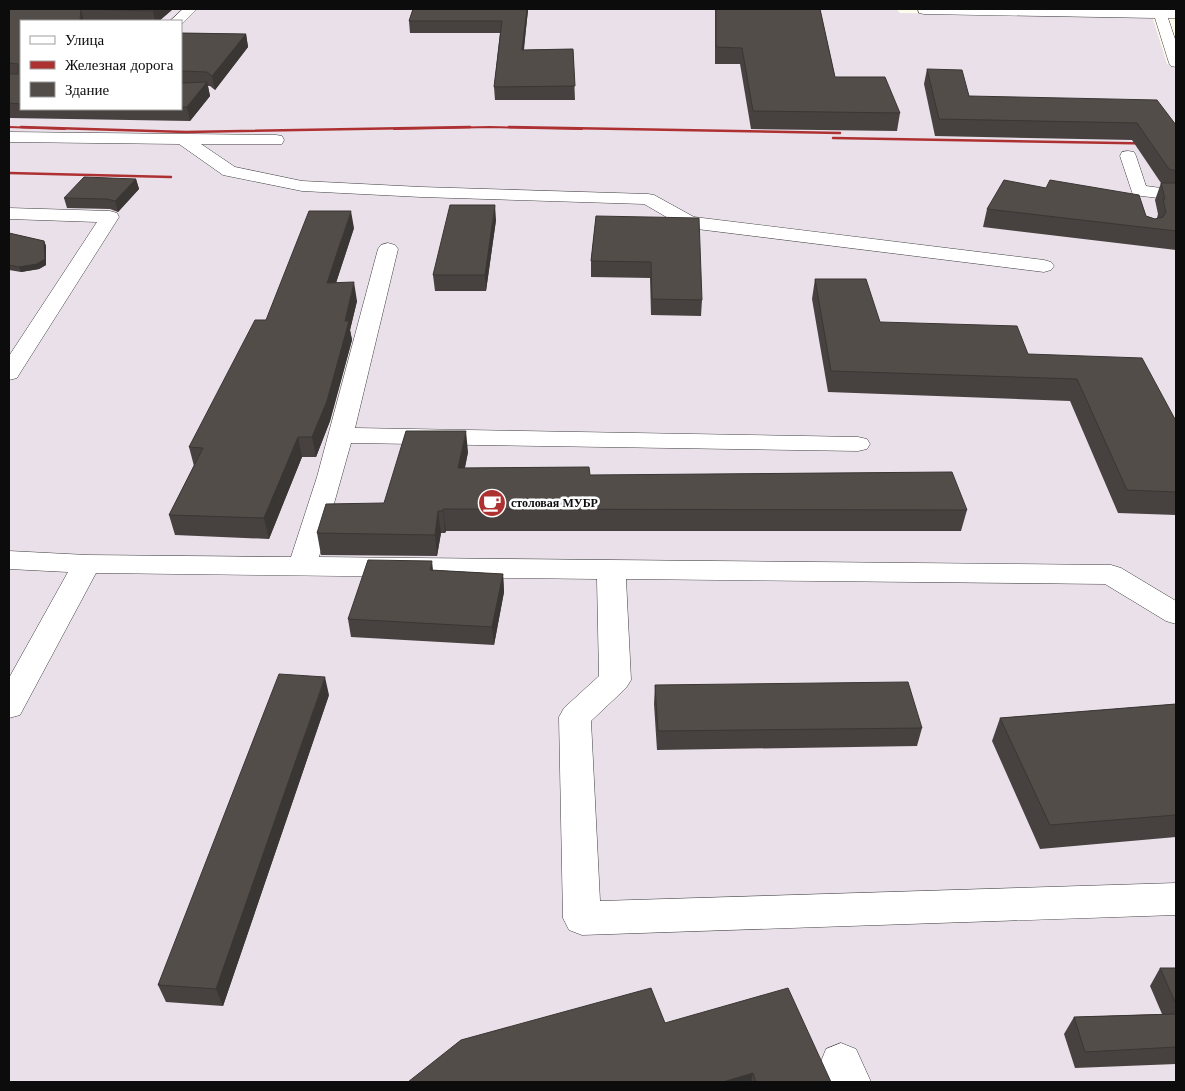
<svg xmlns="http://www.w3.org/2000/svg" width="1185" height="1091" viewBox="0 0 1185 1091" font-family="'Libre Baskerville',serif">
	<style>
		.industrial { fill: #e9e0ea; fill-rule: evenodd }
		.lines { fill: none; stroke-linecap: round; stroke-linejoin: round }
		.minor-casing { stroke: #3f3f3f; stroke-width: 1 }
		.minor { fill: #fff; fill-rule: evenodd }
		.rail-far1 { stroke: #ae3132; stroke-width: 2 }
		.rail { stroke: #ae3132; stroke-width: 2.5 }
		.wall { fill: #47423f }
		.shaded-wall { fill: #3a3633 }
		.building { fill: #534d49; stroke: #3a3633 }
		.labels { text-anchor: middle; stroke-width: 5; stroke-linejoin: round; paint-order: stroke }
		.poi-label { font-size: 12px; font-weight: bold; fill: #0c0c0c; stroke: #fff; text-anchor: start }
	</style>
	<rect width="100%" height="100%" fill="#fdfbec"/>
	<!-- industrial -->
	<path class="industrial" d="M9 9H896L900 13 1152 16 1167 64 1176 65V1082H9ZM21 21H181V109H21Z"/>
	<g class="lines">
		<!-- minor casing -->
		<g class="minor-casing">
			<path id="minor" d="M183 9H197L182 24 181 21H170Z
				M918 9 1176 10V18H1168L1176 42V67L1171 66 1169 63 1155 18 924 14 919 13Z
				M9 132 276 135 282 136 284 140 282 144H201L235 167 302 181 421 187 648 194 654 195 694 217 1044 260 1051 262 1054 266 1051 270 1044 272 689 228 682 226 644 204 421 197 302 191 223 175 179 144 9 142Z
				M1128 151 1134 152 1136 156 1146 186 1176 190V200L1133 195 1120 156 1122 152Z
				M9 208 110 211 117 213 119 217 20 373 17 378 9 380V356L97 222 9 219Z
				M388 243 395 245 398 249 355 428 858 437 867 439 870 444 867 449 858 451 351 443 319 557 1111 565 1121 568 1176 601V624L1166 621 1105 584 626 579 631 680 626 688 591 721 600 901 1176 883V915L582 935 569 930 563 918 559 717 564 708 599 676 597 579 96 573 20 715 9 718V678L68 572 9 569V551L87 555 291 557 317 477 378 249 381 245Z
				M841 1043 856 1049 871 1082H828L820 1064 826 1049Z"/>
		</g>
		<!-- minor -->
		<use href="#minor" class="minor"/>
		<!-- rail-far1 -->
		<path class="rail-far1" d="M9 127 65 129
			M394 129 490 127 582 129"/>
		<!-- rail -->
		<path class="rail" d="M21 127 186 132 470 127
			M509 127 840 133
			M833 138 1176 144
			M9 173 171 177"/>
	</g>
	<!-- wall -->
	<path class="wall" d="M9 9H173L159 21H21V109H181V33L246 34 248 47 215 90 210 86H208L210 96 190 121 9 118Z
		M413 9H528L524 50 573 49 575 100H495L494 87 500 33H410L409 21Z
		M715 9H820L835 77 900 113 897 131 751 129 740 64H715Z
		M927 69 969 96 1176 125V250L983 227 987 209 1146 216 1155 219 1157 218 1158 214 1155 200 1161 183 1132 140 935 136 924 84Z
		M136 179 139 189 118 212 110 209 67 208 64 198Z
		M596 216 702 300 701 316 651 315 650 278 591 277V261Z
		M496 220 486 291H435L433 275Z
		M354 228 336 283 357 301 350 330 352 340 330 421 316 457H302L269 539 175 535 169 515 194 466 189 447 266 320Z
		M9 233 44 241 46 246V265L39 269 21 272 9 270Z
		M815 279 880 322 1028 354 1176 421V515L1118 513 1070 401 828 392 812 299Z
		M468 452 465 468 590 475 967 510 961 531H446L445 533H441L437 556 321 555 317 533 384 503Z
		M433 570 503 574 504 592 494 645 351 637 348 619Z
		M655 685 922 728 917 746 657 750 654 704Z
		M329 695 223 1006 166 1002 158 985Z
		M1176 704V837L1040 849 992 741 1000 718Z
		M1160 968H1176V1064L1075 1068 1064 1034 1074 1017 1162 1014 1150 986Z
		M665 1023 831 1082H408Z"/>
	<!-- shaded-wall -->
	<path class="shaded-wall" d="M81 9 84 21H80Z
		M155 9H173L159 21H155L153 11Z
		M527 9H528V11L522 62V50Z
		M246 34 248 47 215 90 212 76Z
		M207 82 210 96 190 121 187 107Z
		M136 179 139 189 118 212 115 201Z
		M495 205 496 220 486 291 485 275Z
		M351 211 354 228 330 301 327 283Z
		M44 241 46 246V265L39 269 21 272 19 267Z
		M354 282 357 301 350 330 352 340 330 421 316 457 312 437 345 321Z
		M466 431 468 452 460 490 458 468Z
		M298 437 302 457 269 539 264 518Z
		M443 509 446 531 445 533 443 511Z
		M438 511 441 533 437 556 435 535Z
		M432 561 434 579 430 570Z
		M503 574 504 592 494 645 492 627Z
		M325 677 329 695 223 1006 216 989Z
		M753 1073 751 1082H723Z"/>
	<!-- building -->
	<path class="building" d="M9 9H155L153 11 81 9 80 21H21V104L9 103V74H18V64L9 63Z
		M413 9H527L522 50 573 49 575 86 494 87 502 21H409Z
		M716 9H820L835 77H885L900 113 753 111 742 48 716 47Z
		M181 33 246 34 212 76 207 72 181 71Z
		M927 69 962 70 969 96 1157 100 1176 125V171L1169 169 1137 123 939 119Z
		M207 82 187 107H181V83Z
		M84 177 136 179 115 201 107 199 64 198Z
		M1004 180 1046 188 1050 180 1139 195 1146 216 1155 219 1163 217 1166 212 1163 199H1165L1161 183H1176V231L987 209Z
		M450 205H495L485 275H433Z
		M309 211H351L327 283 354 282 345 321H349L327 401 312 437H298L264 518 169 515 203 448 189 447 255 320H266Z
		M596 216 699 218 702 300 652 299 651 262 591 261Z
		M9 233 44 241 45 259 37 264 19 267 9 265Z
		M815 279H866L880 322 1017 326 1028 354 1142 358 1176 421V492L1127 490 1077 379 831 371Z
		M406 431H466L458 468 589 467 590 475 952 472 967 510 443 509V511H438L435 535 317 533 326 504 384 503Z
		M368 560 432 561 430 570 503 574 492 627 348 619Z
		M279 674 325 677 216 989 158 985Z
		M908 682 922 728 658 731 655 685Z
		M1176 704V815L1050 825 1000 718Z
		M1160 968H1176V1004Z
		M651 988 665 1023 788 988 831 1082H756L753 1073 723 1082H408L461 1040Z
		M1176 1014V1047L1085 1052 1074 1017Z"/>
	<!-- icons -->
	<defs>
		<g id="cafe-disc" transform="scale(1.4375)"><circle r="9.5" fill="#ae3132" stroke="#fff"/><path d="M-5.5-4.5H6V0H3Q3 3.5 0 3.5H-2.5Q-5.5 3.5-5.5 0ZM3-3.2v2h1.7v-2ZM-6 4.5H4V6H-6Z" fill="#fff"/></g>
	</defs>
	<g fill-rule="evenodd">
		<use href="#cafe-disc" x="492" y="503"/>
	</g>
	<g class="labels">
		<!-- poi labels -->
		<g class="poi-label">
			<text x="511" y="507">столовая МУБР</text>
		</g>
	</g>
	<!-- border -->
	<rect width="1185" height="1091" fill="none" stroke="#0c0c0c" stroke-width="20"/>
	<!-- legend -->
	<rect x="20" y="20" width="162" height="90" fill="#ffffff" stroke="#9e9e9e"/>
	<rect x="30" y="36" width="25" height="8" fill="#ffffff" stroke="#9e9e9e"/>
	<text x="65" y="45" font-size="15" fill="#0c0c0c">Улица</text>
	<rect x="30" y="61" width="25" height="8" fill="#ae3132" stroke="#9e9e9e"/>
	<text x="65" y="70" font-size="15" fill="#0c0c0c">Железная дорога</text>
	<rect x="30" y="82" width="25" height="15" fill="#534d49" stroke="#9e9e9e"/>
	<text x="65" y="95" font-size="15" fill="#0c0c0c">Здание</text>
</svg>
